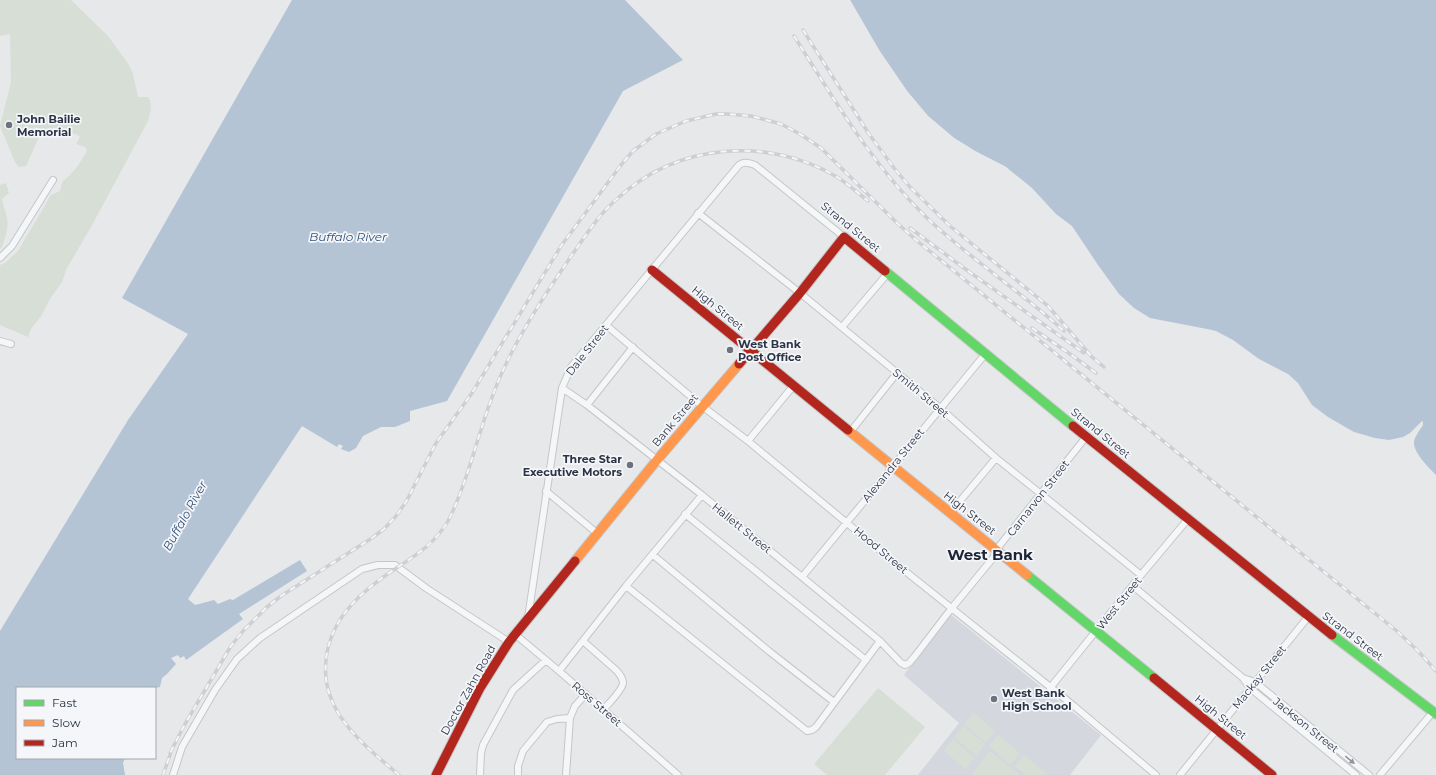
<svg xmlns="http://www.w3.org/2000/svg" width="1436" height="775" viewBox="0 0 1436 775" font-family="Montserrat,sans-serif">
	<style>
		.built { fill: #d4d7dd }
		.green { fill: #d6ded6 }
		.water { fill: #b4c4d5 }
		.pier { fill: #e6e8ea }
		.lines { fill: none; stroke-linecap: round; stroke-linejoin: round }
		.street-casing { stroke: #c4c6c8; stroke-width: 8 }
		.fast-casing { stroke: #c4c6c8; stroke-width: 11 }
		.slow-casing { stroke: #c4c6c8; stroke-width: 11 }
		.jam-casing { stroke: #c4c6c8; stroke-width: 11 }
		.street { stroke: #f5f6f7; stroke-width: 6 }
		.fast { stroke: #63d668; stroke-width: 9 }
		.slow { stroke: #ff974d; stroke-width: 9 }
		.jam { stroke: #b3261e; stroke-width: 9 }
		.rail-casing { stroke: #cecfd2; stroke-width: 3.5 }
		.rail { stroke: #f4f6f9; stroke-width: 2; stroke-dasharray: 6; stroke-linecap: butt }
		.oneway { fill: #90959e }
		.poi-dot { fill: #6c737f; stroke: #f4f6f9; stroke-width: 1.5 }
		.labels { text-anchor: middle; stroke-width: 3.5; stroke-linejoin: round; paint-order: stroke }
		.poi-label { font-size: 11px; font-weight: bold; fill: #2b3445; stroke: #f4f6f9; text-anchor: start }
		.street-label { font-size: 11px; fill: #2b3445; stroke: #f4f6f9 }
		.water-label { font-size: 12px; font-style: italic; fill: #34527a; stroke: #f4f6f9 }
		.district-label { font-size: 15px; font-weight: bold; fill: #1d2536; stroke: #f4f6f9 }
	</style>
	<rect width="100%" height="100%" fill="#e6e8ea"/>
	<!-- built -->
	<path class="built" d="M950 614 1101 735 1070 775H918L959 723 904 675Z"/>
	<!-- green -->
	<path class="green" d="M0 0H71L108 36 129 65 133 74 138 97H148C153 104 150 113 148 121L91 227 67 268 62 282 50 299 41 316 31 329 28 337 0 325V265L5 263 18 251 51 195 60 191 62 182C72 175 81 162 87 151L85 147 76 144 80 137 76 134 43 131 35 127 33 133 39 137 26 166 19 167 15 162 0 126 11 82 10 34 0 36Z
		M6 183 9 193 2 199C3 206 6 212 7 218 9 228 5 238 2 247L0 249V185Z
		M878 688 925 727 885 775H827L814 764Z
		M974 713 995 731 986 743 964 724Z
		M964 726 985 744 976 756 954 737Z
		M998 735 1020 753 1010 765 989 746Z
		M953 739 975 758 965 769 944 751Z
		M990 751 1020 775H973L972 774Z
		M1024 755 1046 773 1044 775H1025L1015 766Z"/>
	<!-- water -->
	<path class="water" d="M292 0H625L683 60 623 91 447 401 410 411V421L395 427H381L363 436 356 448 349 452 341 449 343 446 339 444 337 447 302 426 188 599 195 605 214 600 218 604 230 599 233 600 300 560 307 571 239 614 243 619 186 660 184 656 180 658 178 655 171 658 176 664 167 674 162 678 160 687 155 688H17V758H125L123 763 125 775H0V631L128 420 188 334 122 298Z
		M850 0H1436V475C1429 468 1414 453 1414 443 1414 437 1420 430 1423 425V421L1421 422 1410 433 1403 437 1389 440 1375 438 1354 432 1328 417 1312 405 1298 383 1288 374 1259 359 1233 340 1216 331 1207 329 1150 318 1134 308 1119 294 1098 265 1072 226 1056 214 1032 188 1006 167 975 151 954 138 928 116 907 91 879 50Z"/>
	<!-- pier -->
	<path class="pier" d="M848 0H850L879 50 907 91 928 116 954 138 975 151 1006 167 1009 170V172L989 160 974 153 953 139 927 117 905 92 878 51Z"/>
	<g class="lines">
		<!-- street casing -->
		<g class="street-casing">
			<path id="street" d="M698 213 800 293 940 408 996 458 1041 494 1141 575
				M0 258 12 246 53 180
				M606 325 702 406 748 441 900 567 1074 706 1156 775
				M842 327 888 273
				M0 341 11 344
				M562 388 587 405 702 495 880 641 901 663 905 665 909 663 915 656 951 609 993 558 1000 545 1086 437
				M587 405 633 347
				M851 431 897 373
				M748 441 794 385
				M546 491 598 534
				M950 513 996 458
				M685 514 866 660
				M653 555 770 652 834 702
				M802 577 986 353
				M626 586 807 731 812 730 816 727 880 641
				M1133 586 1243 678 1250 688 1356 775
				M528 618 562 388 571 367 739 165C744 161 749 163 755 165L844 237
				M516 635 559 671 678 775
				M583 641 617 671C620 675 623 678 623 683 622 691 608 704 603 710
				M559 671 626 586 702 495
				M1243 678 1255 682 1369 775
				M1050 688 1141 575 1188 519
				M173 775 182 747 215 690 237 659 260 638 362 569 378 565H395L426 588 509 642
				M480 775 481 753 483 745 513 690 546 660
				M518 775V766L523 751 547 722 557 719 570 718
				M566 775 570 718 575 706 586 694
				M1180 775 1308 617
				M1380 775 1433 712"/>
		</g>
		<!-- fast casing -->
		<g class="fast-casing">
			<path id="fast" d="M885 271 1073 426
				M1027 575 1154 678
				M1332 635 1436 714"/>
		</g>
		<!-- slow casing -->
		<g class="slow-casing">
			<path id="slow" d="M848 430 1027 575
				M575 561 657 460 739 364"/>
		</g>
		<!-- jam casing -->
		<g class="jam-casing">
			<path id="jam" d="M652 270 848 430
				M739 364 800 293 844 237 885 271
				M1073 426 1332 635
				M1154 678 1272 775
				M436 775 480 688 509 642 575 561"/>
		</g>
		<!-- street -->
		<use href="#street" class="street"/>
		<!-- fast -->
		<use href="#fast" class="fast"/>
		<!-- slow -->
		<use href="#slow" class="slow"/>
		<!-- jam -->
		<use href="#jam" class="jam"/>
		<!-- rail casing -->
		<g class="rail-casing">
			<path id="rail" d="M803 30 869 134 894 168 909 186 950 226 1048 306 1092 357 1104 367
				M794 36C834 99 872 165 926 217 969 258 1020 291 1064 331
				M910 228 968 271 1084 353
				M1032 328 1070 354 1096 373
				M163 775 172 749 185 724 231 646 243 631 267 607 281 596 372 538 384 529 396 516 406 502 436 443 472 393 561 246 621 165 633 151 656 134 686 121 716 114H727L751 116 781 124 800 134 821 148 897 223 916 240 1398 632 1419 652 1436 671
				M399 775C364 745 320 712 326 660 330 617 364 589 398 567 418 554 436 542 448 521 455 508 460 494 465 480 478 442 488 401 506 364 524 326 548 290 572 255 586 235 599 214 618 198 678 143 768 136 837 177 848 184 858 193 868 201"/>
		</g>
		<!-- rail -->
		<use href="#rail" class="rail"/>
	</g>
	<!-- one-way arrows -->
	<defs><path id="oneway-solid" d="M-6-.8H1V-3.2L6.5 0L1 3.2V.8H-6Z"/></defs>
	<use class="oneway" href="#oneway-solid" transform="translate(1350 760) rotate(39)"/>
	<!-- markers -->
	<g class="poi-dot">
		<circle cx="9" cy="125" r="4"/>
		<circle cx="730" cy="350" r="4"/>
		<circle cx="630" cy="465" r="4"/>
		<circle cx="994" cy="699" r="4"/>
	</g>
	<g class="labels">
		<!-- poi labels -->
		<g class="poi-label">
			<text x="17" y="123">John Bailie<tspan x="17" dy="13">Memorial</tspan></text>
			<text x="738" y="348">West Bank<tspan x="738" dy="13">Post Office</tspan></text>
			<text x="622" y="463" text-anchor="end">Three Star<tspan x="622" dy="13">Executive Motors</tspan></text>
			<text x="1002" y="697">West Bank<tspan x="1002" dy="13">High School</tspan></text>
		</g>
		<!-- street labels -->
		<g class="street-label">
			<text transform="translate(851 227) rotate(39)" y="4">Strand Street</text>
			<text transform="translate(718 308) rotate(39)" y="4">High Street</text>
			<text transform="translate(587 350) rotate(-52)" y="4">Dale Street</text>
			<text transform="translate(921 393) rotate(40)" y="4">Smith Street</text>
			<text transform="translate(675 420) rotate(-50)" y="4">Bank Street</text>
			<text transform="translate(1101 433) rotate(39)" y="4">Strand Street</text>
			<text transform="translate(893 465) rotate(-51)" y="4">Alexandra Street</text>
			<text transform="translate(1038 498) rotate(-52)" y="4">Carnarvon Street</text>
			<text transform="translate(970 513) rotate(38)" y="4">High Street</text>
			<text transform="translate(742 528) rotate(39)" y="4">Hallett Street</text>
			<text transform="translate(881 550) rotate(40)" y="4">Hood Street</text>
			<text transform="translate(1119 603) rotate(-51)" y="4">West Street</text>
			<text transform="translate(1353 636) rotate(37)" y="4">Strand Street</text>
			<text transform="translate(1259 677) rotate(-51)" y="4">Mackay Street</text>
			<text transform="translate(468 690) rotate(-61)" y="4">Doctor Zahn Road</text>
			<text transform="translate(597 704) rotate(41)" y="4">Ross Street</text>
			<text transform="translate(1221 717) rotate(39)" y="4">High Street</text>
			<text transform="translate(1306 725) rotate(39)" y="4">Jackson Street</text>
		</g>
		<!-- water labels -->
		<g class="water-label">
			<text x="348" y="241">Buffalo River</text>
			<text transform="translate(185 516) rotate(-61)" y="4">Buffalo River</text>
		</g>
		<!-- district labels -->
		<g class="district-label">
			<text x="990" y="560">West Bank</text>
		</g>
	</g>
	<!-- legend -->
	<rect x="16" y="687" width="140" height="72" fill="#f4f6f9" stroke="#a4a8b1"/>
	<rect x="24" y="700" width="20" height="6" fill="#63d668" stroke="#a4a8b1"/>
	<text x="52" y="707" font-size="12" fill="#2b3445">Fast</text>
	<rect x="24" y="720" width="20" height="6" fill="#ff974d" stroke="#a4a8b1"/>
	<text x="52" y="727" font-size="12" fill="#2b3445">Slow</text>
	<rect x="24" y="740" width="20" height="6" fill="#b3261e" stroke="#a4a8b1"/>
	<text x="52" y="747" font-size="12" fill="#2b3445">Jam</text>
</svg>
